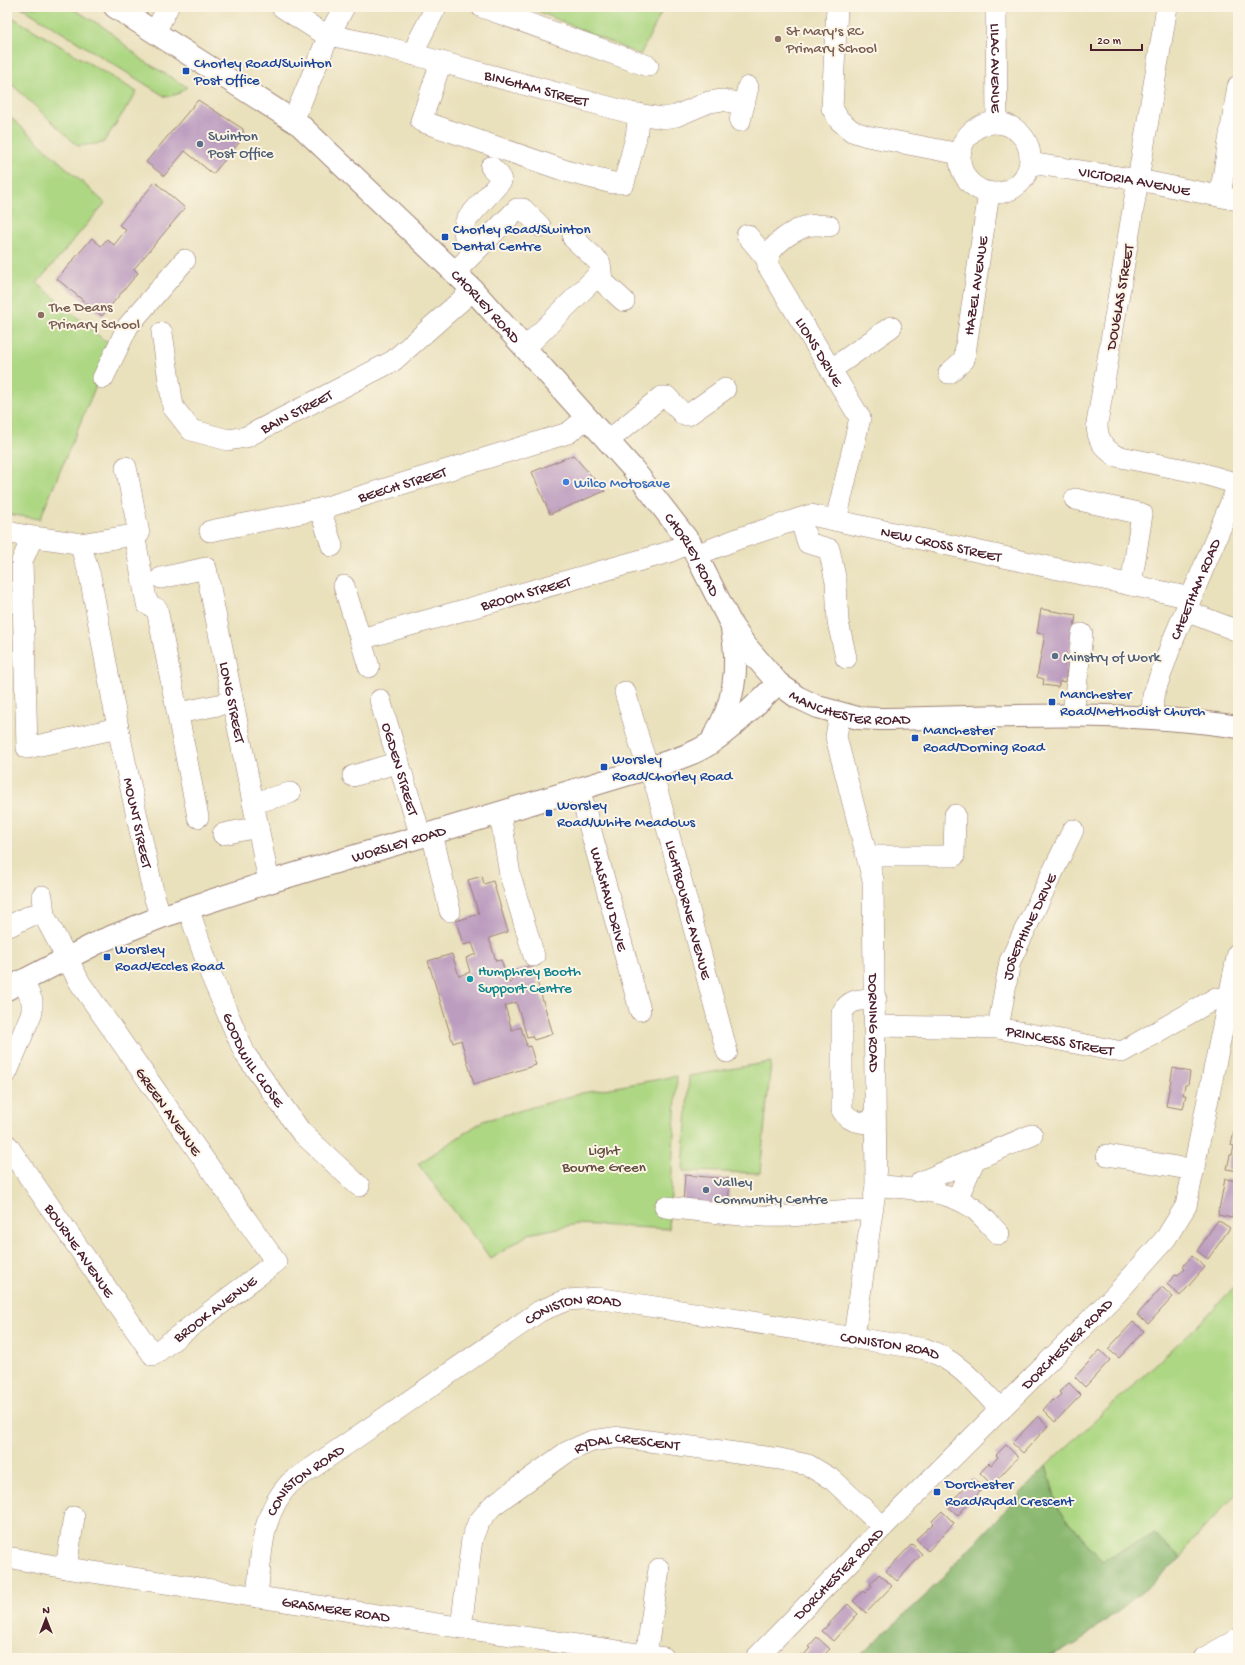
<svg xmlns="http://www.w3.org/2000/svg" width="1245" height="1665" viewBox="0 0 1245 1665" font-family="'Gochi Hand',sans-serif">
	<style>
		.green { fill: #add783; stroke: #7c7b57 }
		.forest { fill: #8ab871; stroke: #6a6c4e }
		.building { fill: #bc9cbf }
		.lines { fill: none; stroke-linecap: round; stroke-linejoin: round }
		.minor-casing { stroke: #9a8074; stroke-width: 22 }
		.major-casing { stroke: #9a8074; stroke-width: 24 }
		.minor { stroke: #fff; stroke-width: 21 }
		.major { stroke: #fff; stroke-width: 22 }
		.education-dot { fill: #8d6e63; stroke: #fcf5e5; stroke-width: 1.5 }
		.transit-dot { fill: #1a4fb4; stroke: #fcf5e5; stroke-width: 1.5 }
		.service-dot { fill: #5c6f8a; stroke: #fcf5e5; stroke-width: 1.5 }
		.shop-dot { fill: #3f7fe0; stroke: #fcf5e5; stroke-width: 1.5 }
		.culture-dot { fill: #0f9aa8; stroke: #fcf5e5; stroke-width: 1.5 }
		.labels { text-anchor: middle; stroke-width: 4; stroke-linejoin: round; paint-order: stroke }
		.education-label { font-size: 15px; fill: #785e54; stroke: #fcf5e5; text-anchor: start }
		.transit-label { font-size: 15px; fill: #164399; stroke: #fcf5e5; text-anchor: start }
		.street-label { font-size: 15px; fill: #4a1f2b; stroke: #fcf5e5 }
		.service-label { font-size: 15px; fill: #4e5e75; stroke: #fcf5e5; text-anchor: start }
		.shop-label { font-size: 15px; fill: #366cbe; stroke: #fcf5e5; text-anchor: start }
		.culture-label { font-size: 15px; fill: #0d838f; stroke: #fcf5e5; text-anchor: start }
		.park-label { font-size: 15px; fill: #634d41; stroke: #fcf5e5 }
	</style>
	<rect width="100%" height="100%" fill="#fcf5e5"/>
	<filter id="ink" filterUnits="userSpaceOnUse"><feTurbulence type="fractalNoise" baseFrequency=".025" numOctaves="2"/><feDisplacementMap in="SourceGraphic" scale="8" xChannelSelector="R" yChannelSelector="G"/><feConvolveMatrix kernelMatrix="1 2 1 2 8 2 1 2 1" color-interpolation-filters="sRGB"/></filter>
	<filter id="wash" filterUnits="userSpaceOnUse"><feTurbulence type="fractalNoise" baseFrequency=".012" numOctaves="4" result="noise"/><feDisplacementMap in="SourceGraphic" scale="16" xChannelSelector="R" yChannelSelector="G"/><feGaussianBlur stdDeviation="0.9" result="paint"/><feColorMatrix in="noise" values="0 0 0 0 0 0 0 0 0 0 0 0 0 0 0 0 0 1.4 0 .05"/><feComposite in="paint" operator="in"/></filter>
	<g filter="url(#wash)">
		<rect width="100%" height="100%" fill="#e9e0bc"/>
		<!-- green -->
		<path class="green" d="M21 7H70L105 28 144 61 187 87 178 94 166 97Z
			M528 7H648L661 13 640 55Z
			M7 14 137 92 103 143 78 146 7 80Z
			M7 114 105 203 37 283 112 347 40 519 7 514Z
			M771 1062 760 1173 683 1171 689 1076Z
			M677 1076 669 1229 577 1224 529 1234 491 1259 418 1164 483 1121 582 1093Z
			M1238 1283V1492L1191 1542 1181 1558 1154 1534 1102 1561 1059 1510 1046 1466 1198 1325Z"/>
		<!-- forest -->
		<path class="forest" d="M1046 1466 1059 1510 1102 1561 1154 1534 1181 1558 1148 1587 1076 1644 1045 1658H857L924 1597Z"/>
		<g id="blocks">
			<!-- building -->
			<path class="building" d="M198 100 243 129 244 137 213 174 185 151 164 176 146 162Z
				M155 182 185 208 134 269 138 273 102 316 57 279 92 238 101 246 107 239 114 245 126 230 119 225Z
				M573 455 605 491 550 514 532 472Z
				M1041 609 1076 615 1065 682 1060 681 1058 687 1043 685 1044 679 1037 677 1045 634 1037 633Z
				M482 876 484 884 493 881 508 932 489 938 496 961 501 960 509 983 512 982 509 973 532 965 553 1034 534 1040 532 1036 527 1037 516 1002 505 1006 512 1030 521 1027 527 1047 530 1046 536 1065 474 1084 461 1040 453 1043 428 961 452 954 459 976 470 972 466 958 476 954 472 943 463 945 456 921 479 914 468 880Z
				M1173 1068 1190 1072 1188 1085H1185L1183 1095H1186L1183 1109 1166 1106Z
				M1237 1113H1238V1128L1234 1127Z
				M1234 1132 1238 1133V1171L1227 1169 1230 1155H1232L1234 1146 1231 1145Z
				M685 1175 730 1179 728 1205 683 1202Z
				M1225 1179 1238 1181 1232 1218 1218 1215Z
				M1218 1220 1230 1228 1208 1259 1197 1251Z
				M1192 1256 1205 1267 1180 1296 1167 1284 1176 1274 1178 1275 1185 1268 1183 1266Z
				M1162 1287 1173 1297 1148 1324 1137 1315Z
				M1133 1322 1144 1331 1119 1358 1108 1349Z
				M1100 1350 1110 1360 1085 1387 1075 1377Z
				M1069 1383 1081 1395 1055 1422 1043 1410 1052 1400 1054 1401 1061 1394 1059 1392Z
				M1038 1416 1048 1426 1023 1453 1012 1443Z
				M1006 1445 1018 1457 992 1485 980 1473 989 1463 991 1465 998 1457 996 1455Z
				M973 1479 983 1488 958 1515 947 1506Z
				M942 1511 954 1523 928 1551 916 1539 934 1523 932 1521Z
				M912 1544 922 1554 897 1581 886 1571Z
				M879 1574 892 1586 866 1613 853 1601 863 1591 865 1593 872 1586 870 1584Z
				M848 1604 858 1614 833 1641 822 1631Z
				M817 1637 830 1649 821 1658H797L801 1654 803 1656 810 1648 808 1647Z"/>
		</g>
	</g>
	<g filter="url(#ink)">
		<use href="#blocks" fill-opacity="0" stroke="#9a8074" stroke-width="1"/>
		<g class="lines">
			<!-- minor casing -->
			<g class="minor-casing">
				<g id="minor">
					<path id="s1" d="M282 7 316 29 329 35 382 46 631 113 663 118 676 116 709 102 723 100 744 105"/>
					<path d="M482 7 648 66"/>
					<path d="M837 7 832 108 839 120 852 131 867 136 960 154"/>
					<path d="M1167 7 1097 424C1097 439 1103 448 1116 456L1201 473 1238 484"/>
					<path id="s2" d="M996 13 997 123"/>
					<path d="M155 32 168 7"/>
					<path d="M415 55 418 42 436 7"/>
					<path d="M441 62 421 121 569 172 613 183H624L636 137 639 114"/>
					<path d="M293 121 329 35 344 7"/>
					<path d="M740 121 748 87"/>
					<circle cx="995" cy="158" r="35"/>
					<path id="s3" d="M1030 163 1139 180 1238 200"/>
					<path d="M1220 196 1238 86"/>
					<path id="s4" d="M829 226C821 225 812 224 804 227 789 233 765 248 768 266L860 418 836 520"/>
					<path d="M747 235 767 259"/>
					<path d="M573 238 600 263 602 281 624 301"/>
					<path d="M473 252C465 242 461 232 467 219L501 181 499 175 491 167"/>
					<path d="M455 272 517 209H523L540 226"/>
					<path id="s5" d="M162 333 173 407 191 430 228 440 246 437 393 361 473 290"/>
					<path d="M525 348 600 273"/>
					<path d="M832 369 891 327"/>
					<path id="s6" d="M949 373 964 360 989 193"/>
					<path d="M103 378 128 326 185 260"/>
					<path d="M608 441 661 397H667L684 415H688L725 389"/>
					<path d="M1075 499 1142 514 1131 585"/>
					<path d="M320 509 332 546"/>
					<path d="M800 519 808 543 829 549 836 582 838 622 846 658"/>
					<path id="s7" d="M210 531 320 509 568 433 587 418"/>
					<path id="s8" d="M7 532C31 538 56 539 80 544L90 576 118 728 154 896 161 917"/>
					<path d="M134 534 147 604 157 609 198 817"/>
					<path d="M32 538 22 561 27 748 118 728"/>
					<path d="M80 544 139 534 126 467"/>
					<path id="s9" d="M696 555 740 538 811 515 1191 598"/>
					<path id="s10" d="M161 578 206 568 269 882"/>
					<path d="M344 586 369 667"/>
					<path d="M1186 611 1238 631"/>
					<path id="s11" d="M361 639 666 553 690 543"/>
					<path id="s12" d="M625 692 642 750 657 790 727 1052"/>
					<path id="s13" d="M380 700 421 837"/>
					<path d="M178 713 233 702"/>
					<path id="s14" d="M840 713 836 737 873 880 876 1185 854 1336"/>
					<path d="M1073 715 1082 634"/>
					<path id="s15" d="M1152 717 1153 696 1171 645 1238 486"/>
					<path d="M353 776 399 762"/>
					<path id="s16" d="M579 788 640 1010"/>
					<path d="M253 803 290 793"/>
					<path d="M500 813 510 875 534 956"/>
					<path d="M432 833 450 911"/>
					<path d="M223 834 258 827"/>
					<path d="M868 856H954L955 815"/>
					<path id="s17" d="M188 908 211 975 245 1054 301 1132 359 1186"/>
					<path d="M9 926 32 915H44"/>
					<path id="s18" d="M876 1026 998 1028 1122 1052 1216 998 1228 1000"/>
					<path id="s19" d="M998 1028 1010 961 1073 830"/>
					<path d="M7 1072 32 1012V1001L23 980"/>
					<path d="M875 1124C862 1122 849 1123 842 1110V1013C850 998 860 1000 876 999"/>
					<path id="s20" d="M7 1145 153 1355 276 1262 80 983 44 915 42 896"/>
					<path d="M1107 1155 1194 1170"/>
					<path d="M876 1185C907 1189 946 1189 973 1208 982 1215 991 1226 999 1234"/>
					<path d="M919 1191 921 1182 1032 1135"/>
					<path d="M957 1199 974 1161"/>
					<path d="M665 1207C706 1211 748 1218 790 1216 818 1215 843 1207 871 1211"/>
					<path id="s21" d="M7 1557 66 1568 664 1658"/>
					<path d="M66 1568 74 1517"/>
					<path id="s22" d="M257 1597C262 1555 259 1516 290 1483L540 1311 567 1300 597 1298 925 1349C958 1360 978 1386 1001 1410"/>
					<path id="s23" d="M461 1628 472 1539 478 1523 492 1506 567 1452 592 1441 620 1437 780 1459 808 1465 833 1480 883 1527"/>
					<path d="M646 1656 659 1569"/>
					<path id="s24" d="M756 1658 883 1527 1118 1292 1166 1238 1186 1206 1238 953"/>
					<path d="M1204 1658 1238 1639"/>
				</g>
			</g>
			<!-- major casing -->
			<g class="major-casing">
				<g id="major">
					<path id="s25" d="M115 7 300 125 473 290 633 469 690 543 732 626 745 645 778 683 797 697 818 707 858 718 880 719C1000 717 1120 709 1238 727"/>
					<path d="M714 736C735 703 739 666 732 629"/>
					<path id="s26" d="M7 989 101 941 161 917 269 882 649 768C669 761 691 756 709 744 734 728 756 704 778 683"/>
				</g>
			</g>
			<!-- minor -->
			<use href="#minor" class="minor"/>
			<!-- major -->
			<use href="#major" class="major"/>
		</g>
	</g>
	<!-- markers -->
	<g class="education-dot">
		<circle cx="778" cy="39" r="4"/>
		<circle cx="41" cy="315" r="4"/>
	</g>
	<g class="transit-dot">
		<rect x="182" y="67" width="8" height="8" rx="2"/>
		<rect x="441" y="233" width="8" height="8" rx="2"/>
		<rect x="1048" y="698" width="8" height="8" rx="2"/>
		<rect x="911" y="734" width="8" height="8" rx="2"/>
		<rect x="600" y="763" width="8" height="8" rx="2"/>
		<rect x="545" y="809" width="8" height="8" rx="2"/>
		<rect x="103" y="953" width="8" height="8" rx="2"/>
		<rect x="933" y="1488" width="8" height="8" rx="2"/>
	</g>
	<g class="service-dot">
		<circle cx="200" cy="144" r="4"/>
		<circle cx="1055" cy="656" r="4"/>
		<circle cx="706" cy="1190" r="4"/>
	</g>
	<circle class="shop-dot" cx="566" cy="482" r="4"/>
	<circle class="culture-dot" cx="470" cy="979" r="4"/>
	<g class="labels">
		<!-- education labels -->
		<g class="education-label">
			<text x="786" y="35">St Mary's RC<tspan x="786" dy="17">Primary School</tspan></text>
			<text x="49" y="311">The Deans<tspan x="49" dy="17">Primary School</tspan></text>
		</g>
		<!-- transit labels -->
		<g class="transit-label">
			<text x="194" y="67">Chorley Road/Swinton<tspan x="194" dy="17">Post Office</tspan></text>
			<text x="453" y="233">Chorley Road/Swinton<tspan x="453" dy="17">Dental Centre</tspan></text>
			<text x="1060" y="698">Manchester<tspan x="1060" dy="17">Road/Methodist Church</tspan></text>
			<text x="923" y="734">Manchester<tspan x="923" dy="17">Road/Dorning Road</tspan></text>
			<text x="612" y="763">Worsley<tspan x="612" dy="17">Road/Chorley Road</tspan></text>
			<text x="557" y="809">Worsley<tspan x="557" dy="17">Road/White Meadows</tspan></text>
			<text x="115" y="953">Worsley<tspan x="115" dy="17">Road/Eccles Road</tspan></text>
			<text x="945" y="1488">Dorchester<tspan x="945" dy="17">Road/Rydal Crescent</tspan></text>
		</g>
		<!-- street labels -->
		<g class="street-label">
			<text dy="5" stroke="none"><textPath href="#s2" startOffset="55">LILAC AVENUE</textPath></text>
			<text dy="5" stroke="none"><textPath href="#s1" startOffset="269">BINGHAM STREET</textPath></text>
			<text dy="5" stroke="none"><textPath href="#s3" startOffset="106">VICTORIA AVENUE</textPath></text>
			<text dy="5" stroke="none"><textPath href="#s6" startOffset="95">HAZEL AVENUE</textPath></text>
			<text transform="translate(1119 297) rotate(-80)" y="5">DOUGLAS STREET</text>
			<text dy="5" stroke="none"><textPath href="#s25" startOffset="479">CHORLEY ROAD</textPath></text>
			<text dy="5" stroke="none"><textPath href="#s4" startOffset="182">LIONS DRIVE</textPath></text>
			<text dy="5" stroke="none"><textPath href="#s5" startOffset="217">BAIN STREET</textPath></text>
			<text dy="5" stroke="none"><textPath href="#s7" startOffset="198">BEECH STREET</textPath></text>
			<text dy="5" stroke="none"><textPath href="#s9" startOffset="255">NEW CROSS STREET</textPath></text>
			<text dy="5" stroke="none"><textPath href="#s25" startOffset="803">CHORLEY ROAD</textPath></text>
			<text dy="5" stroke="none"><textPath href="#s15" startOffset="136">CHEETHAM ROAD</textPath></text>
			<text dy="5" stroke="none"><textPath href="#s11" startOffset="171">BROOM STREET</textPath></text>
			<text dy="5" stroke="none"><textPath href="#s10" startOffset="183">LONG STREET</textPath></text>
			<text dy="5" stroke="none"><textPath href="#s25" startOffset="1037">MANCHESTER ROAD</textPath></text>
			<text dy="5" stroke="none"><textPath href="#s13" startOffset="72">OGDEN STREET</textPath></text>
			<text dy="5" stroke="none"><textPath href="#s8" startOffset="359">MOUNT STREET</textPath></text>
			<text dy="5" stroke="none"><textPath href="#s26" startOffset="419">WORSLEY ROAD</textPath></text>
			<text dy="5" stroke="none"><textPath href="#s16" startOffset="115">WALSHAW DRIVE</textPath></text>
			<text dy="5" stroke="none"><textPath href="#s12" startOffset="227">LIGHTBOURNE AVENUE</textPath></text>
			<text dy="5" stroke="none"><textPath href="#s19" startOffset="107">JOSEPHINE DRIVE</textPath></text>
			<text dy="5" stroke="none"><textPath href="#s14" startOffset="315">DORNING ROAD</textPath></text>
			<text dy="5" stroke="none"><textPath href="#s18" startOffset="185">PRINCESS STREET</textPath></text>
			<text dy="5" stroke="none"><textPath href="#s17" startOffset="166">GOODWILL CLOSE</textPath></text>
			<text transform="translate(169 1111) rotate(55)" y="5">GREEN AVENUE</text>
			<text dy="5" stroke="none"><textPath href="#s20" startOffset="128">BOURNE AVENUE</textPath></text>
			<text dy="5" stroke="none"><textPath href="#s20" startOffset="333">BROOK AVENUE</textPath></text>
			<text dy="5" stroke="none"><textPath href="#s22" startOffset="458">CONISTON ROAD</textPath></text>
			<text dy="5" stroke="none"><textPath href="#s24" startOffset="442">DORCHESTER ROAD</textPath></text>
			<text dy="5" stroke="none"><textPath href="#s22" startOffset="781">CONISTON ROAD</textPath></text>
			<text dy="5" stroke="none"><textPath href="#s23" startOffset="283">RYDAL CRESCENT</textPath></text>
			<text dy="5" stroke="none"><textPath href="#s22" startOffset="134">CONISTON ROAD</textPath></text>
			<text dy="5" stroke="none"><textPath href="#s24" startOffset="118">DORCHESTER ROAD</textPath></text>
			<text dy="5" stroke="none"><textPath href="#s21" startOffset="333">GRASMERE ROAD</textPath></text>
		</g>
		<!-- service labels -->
		<g class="service-label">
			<text x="208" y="140">Swinton<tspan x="208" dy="17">Post Office</tspan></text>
			<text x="1063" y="661">Minstry of Work</text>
			<text x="714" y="1186">Valley<tspan x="714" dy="17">Community Centre</tspan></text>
		</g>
		<!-- shop labels -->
		<g class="shop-label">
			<text x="574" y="487">Wilco Motosave</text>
		</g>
		<!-- culture labels -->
		<g class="culture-label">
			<text x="478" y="975">Humphrey Booth<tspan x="478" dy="17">Support Centre</tspan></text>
		</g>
		<!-- park labels -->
		<g class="park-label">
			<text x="604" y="1154">Light<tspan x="604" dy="17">Bourne Green</tspan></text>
		</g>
	</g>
	<!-- margin -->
	<rect width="1245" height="1665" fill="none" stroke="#fcf5e5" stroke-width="24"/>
	<!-- north arrow -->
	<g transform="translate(46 1619)" stroke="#fcf5e5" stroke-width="3" paint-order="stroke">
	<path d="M0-3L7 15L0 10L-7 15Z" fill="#4a1f2b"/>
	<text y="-6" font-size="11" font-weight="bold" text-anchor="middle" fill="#4a1f2b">N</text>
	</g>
	<!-- scale -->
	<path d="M1091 44v6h51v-6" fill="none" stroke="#4a1f2b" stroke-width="2"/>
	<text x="1097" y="44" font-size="12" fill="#4a1f2b" stroke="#fcf5e5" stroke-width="3" paint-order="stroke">20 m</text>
</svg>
